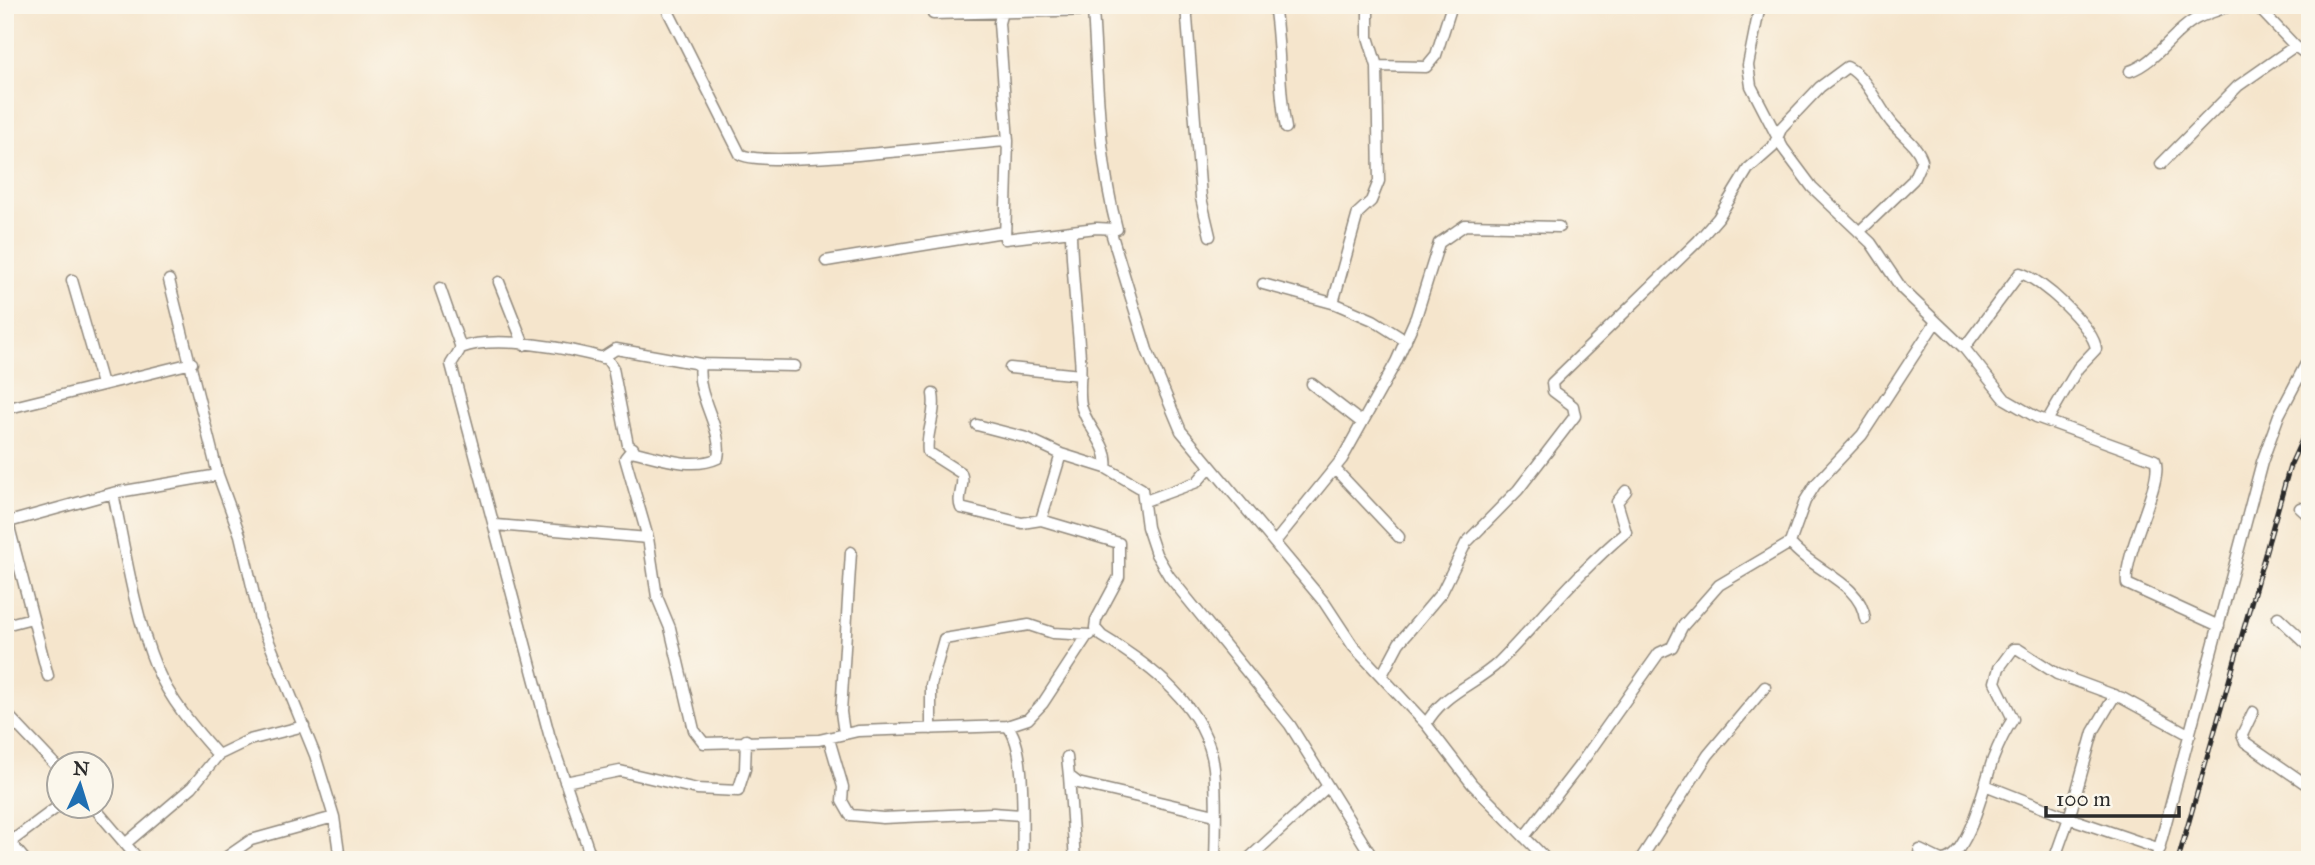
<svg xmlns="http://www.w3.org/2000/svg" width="2315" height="865" viewBox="0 0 2315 865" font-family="'IM FELL Great Primer',serif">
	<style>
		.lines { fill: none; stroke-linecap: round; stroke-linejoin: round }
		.street-casing { stroke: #90887c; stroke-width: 13 }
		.street { stroke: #fff; stroke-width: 10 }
		.rail-casing { stroke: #2b2b2b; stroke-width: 5 }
		.rail { stroke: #fbf7ec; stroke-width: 2.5; stroke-dasharray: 8; stroke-linecap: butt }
	</style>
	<rect width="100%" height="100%" fill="#fbf7ec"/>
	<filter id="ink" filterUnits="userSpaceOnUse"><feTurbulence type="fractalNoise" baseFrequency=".0143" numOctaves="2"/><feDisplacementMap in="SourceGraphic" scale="14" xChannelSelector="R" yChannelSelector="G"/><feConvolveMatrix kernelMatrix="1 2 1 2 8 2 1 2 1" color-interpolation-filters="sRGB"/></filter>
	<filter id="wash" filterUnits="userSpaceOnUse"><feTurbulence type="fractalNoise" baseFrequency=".00686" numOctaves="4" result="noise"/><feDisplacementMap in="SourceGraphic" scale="28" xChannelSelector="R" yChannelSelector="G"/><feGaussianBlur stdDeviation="1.57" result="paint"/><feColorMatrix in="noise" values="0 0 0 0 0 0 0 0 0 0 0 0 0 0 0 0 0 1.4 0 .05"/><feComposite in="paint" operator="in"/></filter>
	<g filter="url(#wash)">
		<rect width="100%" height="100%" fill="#f5e5cc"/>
	</g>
	<g filter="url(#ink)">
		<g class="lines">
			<!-- street casing -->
			<g class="street-casing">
				<path id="street" d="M665 5 740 154C764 170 965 143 1008 141
					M1186 5 1201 198 1210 236
					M1274 5C1281 46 1278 88 1286 128
					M1368 5V37L1377 66 1426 67 1436 55 1452 5
					M1760 5 1748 65 1751 86 1783 148 1812 187 1871 243 1902 289 1964 348 2005 399 2036 417 2155 460C2165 480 2123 552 2127 584L2219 626
					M2191 5 2206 15
					M2256 5 2295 46
					M1003 8 999 23 1008 141 1005 239 1096 228 1116 229
					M1093 10 1119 5
					M933 14 1093 10C1098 84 1098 157 1117 229
					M2130 71C2156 62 2171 34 2194 20 2206 13 2219 11 2230 5
					M2161 164 2238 86 2295 46 2310 57
					M1117 229H1110L1147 350 1181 431 1324 602 1353 646 1426 724 1472 784 1547 860
					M1071 234C1072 275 1077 315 1080 357 1082 372 1078 389 1081 405 1086 427 1110 445 1106 468L1142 489 1147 527 1156 554 1169 576 1290 725 1374 860
					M826 261 1003 232
					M72 280 102 384
					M169 280 218 475 240 535 260 620 315 755 334 817 340 860
					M499 282 524 345
					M1263 284 1336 304 1373 320 1406 341
					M440 288 461 348
					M1333 303 1358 213 1371 201 1379 181 1377 66
					M1964 348 2020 273C2040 278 2094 327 2096 349L2078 368 2047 421
					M602 358 616 349 700 364
					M795 366 700 364C695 397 724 429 718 458 693 470 661 458 635 452L633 448 625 458 648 538 657 597 670 628 694 730 704 743 819 740 858 731 1007 726 1028 719 1043 703 1087 636
					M1010 368 1081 375
					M1312 384 1361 422
					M933 394C937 415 925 433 928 452L961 473C966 485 956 496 961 508L1022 523 1041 520 1119 543V577L1096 620 1095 628 1102 636C1150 665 1207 707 1214 768 1217 798 1216 829 1215 860
					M5 409 192 363
					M977 425 1027 438 1061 454
					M1335 469 1399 537
					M113 493C125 549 134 614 156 667 170 700 194 728 218 755
					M1145 501 1197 482 1210 467
					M2300 508 2310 517
					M1041 520 1061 454 1106 468
					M5 523 113 493 218 475
					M8 523 48 676
					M496 525 648 538
					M1275 542 1342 459 1396 362 1416 317 1439 243 1465 225 1559 227
					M1790 543C1811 570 1861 582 1865 619
					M2278 617 2310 647
					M5 625 32 618
					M1382 675 1399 643 1442 592 1466 543 1518 490 1575 416 1573 406 1553 391 1552 383 1698 241 1718 218 1748 169 1773 147 1782 127 1820 87 1847 67C1866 76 1878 106 1891 122 1901 135 1917 144 1922 160L1913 180 1859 232
					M5 712 60 770
					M2253 712 2242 735 2245 742 2310 787
					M1426 724C1443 693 1475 685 1499 662 1541 619 1579 571 1626 532L1617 502 1626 491
					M1007 726C1028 746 1021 829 1023 860
					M931 729V685L944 639 1029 625 1053 633 1090 635
					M844 733 841 712 851 552
					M829 739 843 787 842 801 850 815 883 818 993 813 1021 815
					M1067 757 1069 776 1078 783 1215 815
					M1069 776 1075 860
					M565 782 620 771 697 789 738 791 745 769 746 740
					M1985 785 2069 818 2160 849
					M93 806 139 860
					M1524 837 1579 766 1659 653 1672 647 1682 627 1719 585 1790 543 1805 501 1815 485 1862 435 1935 323
					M10 842 25 860
					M125 844 192 787 218 755 249 740 304 726
					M5 846 60 805
					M1920 850 1941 860
					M222 860 251 840 334 817
					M592 860 549 734 451 364 461 348C495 334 572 349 607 359L613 368 628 445 633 448
					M1247 860 1327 787
					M1640 860 1708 755 1765 687
					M1943 860C1969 857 1985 781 1993 759 1998 746 2005 731 2013 719L1995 682 1999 668 2013 649H2018L2057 674 2122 698 2190 735
					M2054 860 2070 815 2093 732 2115 695
					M2156 860 2262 462 2279 415 2310 356
					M2308 860 2310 858"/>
			</g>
			<!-- street -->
			<use href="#street" class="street"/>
			<!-- rail casing -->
			<g class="rail-casing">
				<path id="rail" d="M2178 860 2290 466 2310 422"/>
			</g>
			<!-- rail -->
			<use href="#rail" class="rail"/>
		</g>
	</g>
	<!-- margin -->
	<rect width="2315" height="865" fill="none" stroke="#fbf7ec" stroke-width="28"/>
	<!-- north arrow -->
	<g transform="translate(80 785) rotate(4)"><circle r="33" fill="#fbf7ec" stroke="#a8a59f" stroke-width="2"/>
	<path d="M0-5L12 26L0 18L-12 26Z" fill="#1f6fb2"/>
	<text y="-10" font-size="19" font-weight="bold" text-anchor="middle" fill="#2b2b2b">N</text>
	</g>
	<!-- scale -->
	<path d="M2046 806v10h133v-10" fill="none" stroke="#2b2b2b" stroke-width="3.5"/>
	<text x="2056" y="806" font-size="21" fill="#2b2b2b" stroke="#fbf7ec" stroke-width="5" paint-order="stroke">100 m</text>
</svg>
